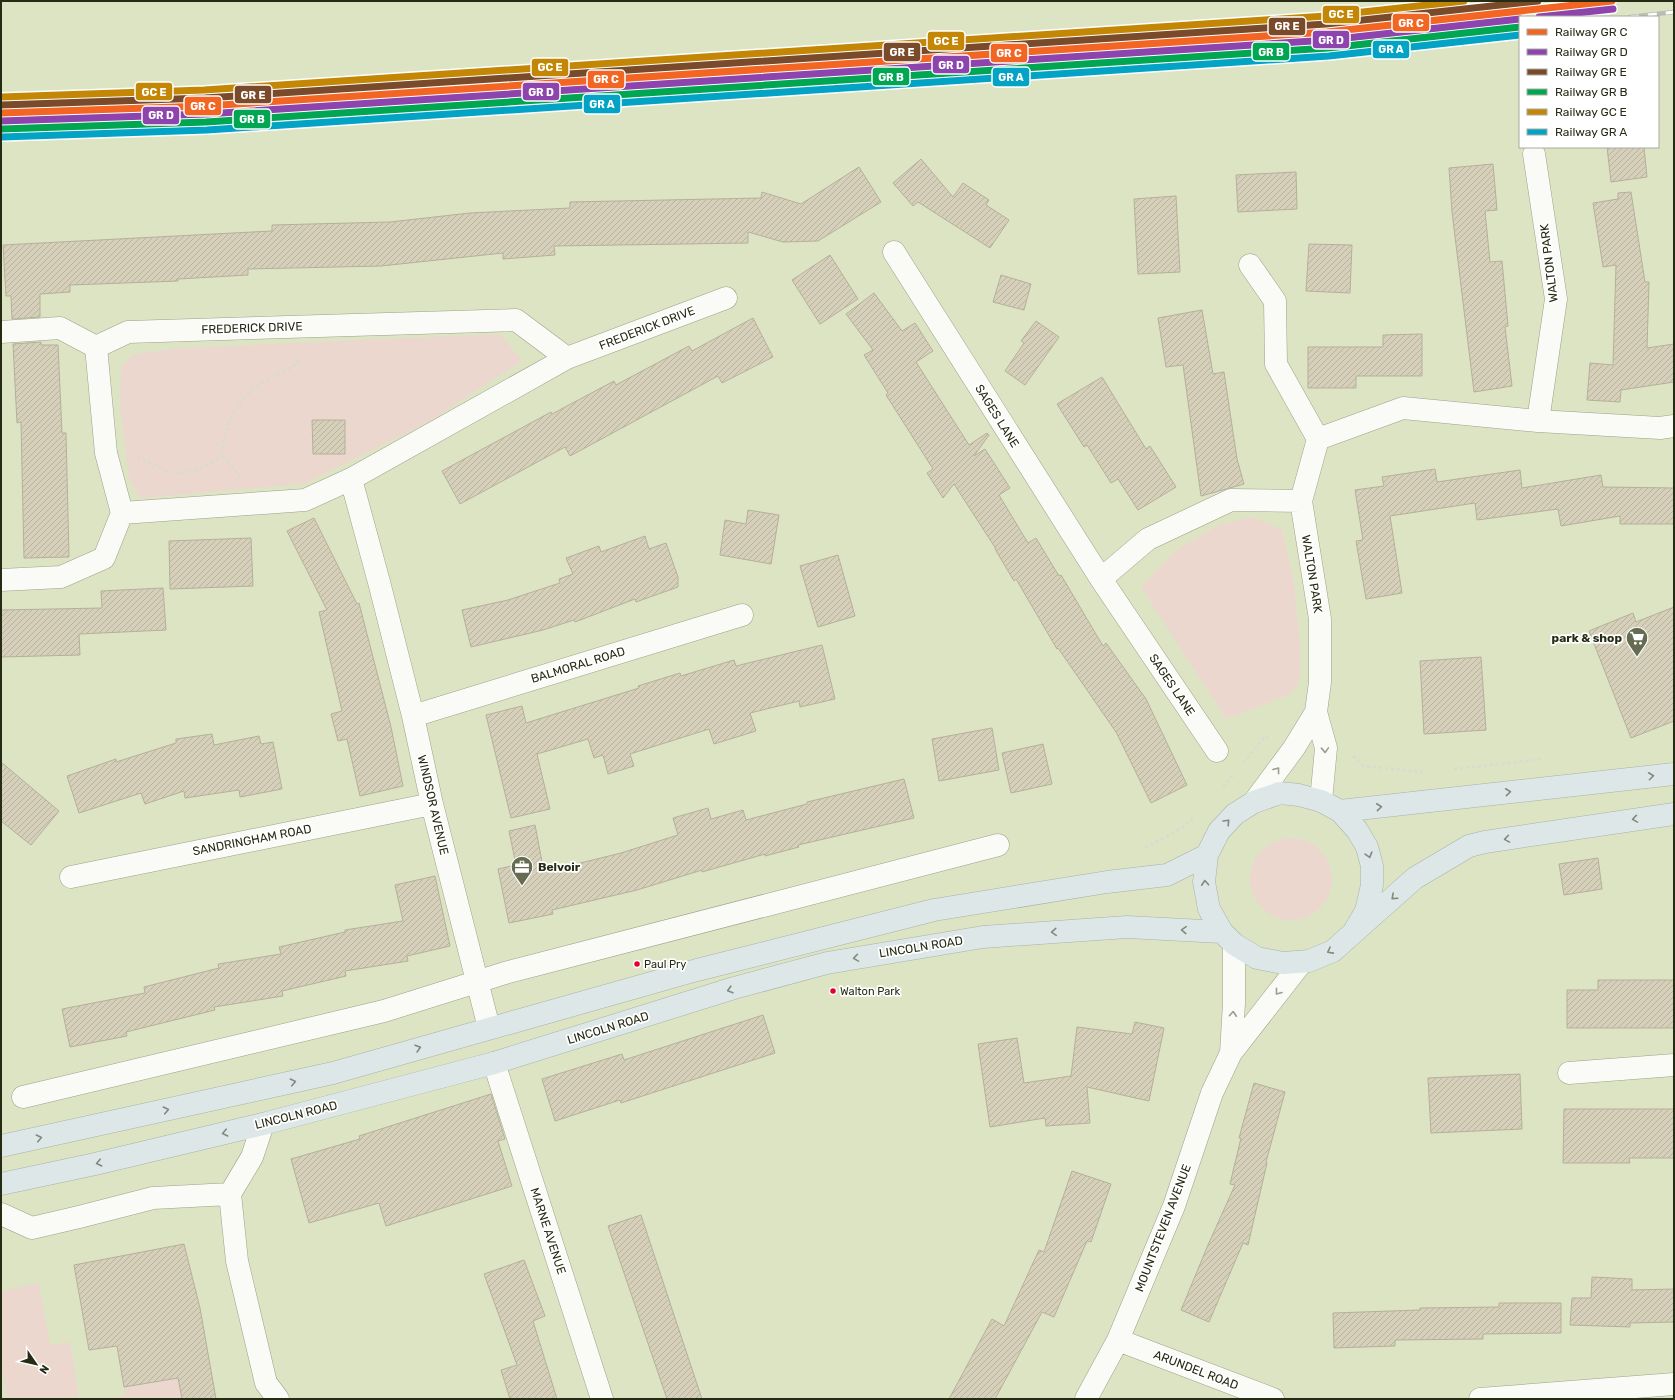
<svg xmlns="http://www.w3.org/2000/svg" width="1675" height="1400" viewBox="0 0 1675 1400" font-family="Rubik,sans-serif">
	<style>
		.green { fill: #ecd7cf }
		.building { fill: url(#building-hatch); stroke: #b5b09a }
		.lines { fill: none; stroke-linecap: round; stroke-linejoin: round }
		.minor-casing { stroke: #9ca189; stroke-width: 23 }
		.highway-casing { stroke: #a7b2a8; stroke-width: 23 }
		.path { stroke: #d8dbd0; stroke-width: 2.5; stroke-dasharray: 3 3; stroke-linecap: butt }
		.minor { stroke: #fafbf6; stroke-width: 22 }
		.highway { stroke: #dee7e7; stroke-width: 22 }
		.rail-casing { stroke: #babcb4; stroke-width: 4.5 }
		.rail { stroke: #fff; stroke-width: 3; stroke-dasharray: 9; stroke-linecap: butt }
		.rail-1-casing { stroke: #fff; stroke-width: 10 }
		.rail-2-casing { stroke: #fff; stroke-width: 10 }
		.rail-3-casing { stroke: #fff; stroke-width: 10 }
		.rail-4-casing { stroke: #fff; stroke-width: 10 }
		.rail-5-casing { stroke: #fff; stroke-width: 10 }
		.rail-6-casing { stroke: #fff; stroke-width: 10 }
		.rail-1 { stroke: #f26522; stroke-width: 7 }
		.rail-2 { stroke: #8e44ad; stroke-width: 7 }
		.rail-3 { stroke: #7a4b2a; stroke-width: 7 }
		.rail-4 { stroke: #00a651; stroke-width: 7 }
		.rail-5 { stroke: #c38705; stroke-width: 7 }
		.rail-6 { stroke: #02a3c5; stroke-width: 7 }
		.oneway { stroke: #9b9d90 }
		.oneway2 { stroke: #82897e }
		.bus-dot { fill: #e4002b; stroke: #fff; stroke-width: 1.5 }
		.labels { text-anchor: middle; stroke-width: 3.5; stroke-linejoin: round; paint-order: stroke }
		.bus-label { font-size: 11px; fill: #262b14; stroke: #fff; text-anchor: start }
		.street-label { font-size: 12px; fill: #262b14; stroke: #fff }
		.poi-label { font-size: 12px; font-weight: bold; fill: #262b14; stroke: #fff; text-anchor: end }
		.line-badge { stroke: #fff; stroke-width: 1.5 }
		.badge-label { font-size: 11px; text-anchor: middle; font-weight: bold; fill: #fff }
	</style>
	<defs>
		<pattern id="building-hatch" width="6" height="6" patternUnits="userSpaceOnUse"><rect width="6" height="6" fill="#d6d0ba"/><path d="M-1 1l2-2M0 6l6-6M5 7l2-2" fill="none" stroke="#b8b39f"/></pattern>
	</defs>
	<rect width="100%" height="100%" fill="#dce4c3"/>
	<!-- green -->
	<path class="green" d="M500 334 522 361 432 420 304 484 140 498 129 478 120 408 121 366 134 354 180 348Z
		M1252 517 1282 529 1294 583 1300 649 1299 684 1288 695 1226 719 1141 587 1176 550 1221 524Z
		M1250 879a41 41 0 1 1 82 0a41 41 0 1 1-82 0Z
		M39 1283 50 1345 70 1342 79 1399H7L1 1362V1291Z
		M178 1378 182 1399H108L125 1395 124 1387Z"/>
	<!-- building -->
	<path class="building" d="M1607 147H1644L1647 177 1611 182Z
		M921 159 953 197 963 183 989 200 986 205 1009 220 990 248 918 202 913 206 893 183Z
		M1493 164 1497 210 1485 211 1490 262 1502 261 1508 326 1505 327 1512 386 1474 392 1452 212 1449 168Z
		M859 167 881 202 818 241 783 242 748 232V243L554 246 555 255 503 259V253L381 266 248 269V275L178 279V281L70 285V292L40 294V317L12 319 11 296H6L3 245 272 231V225L390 222 470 213 570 208V202L761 198 762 192 801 204Z
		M1296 172 1297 209 1238 212 1236 175Z
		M1631 192 1645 282H1649L1647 348 1674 344V382L1621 390 1620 402 1587 400 1590 363 1613 365 1616 265 1603 267 1593 203 1618 199V193Z
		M1176 196 1180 272 1138 274 1134 199Z
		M1309 244 1352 245 1350 293 1306 291Z
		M830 255 858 299 820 324 792 280Z
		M1001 275 1031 284 1024 310 993 302Z
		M874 293 902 331 915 323 933 351 916 362 969 445 987 433 989 435 974 456 985 449 1010 488 999 495 1028 543 1036 538 1059 576 1061 575 1103 646 1106 643 1146 699 1187 785 1151 803 1116 732 1058 648 1057 649 1016 579 1014 581 995 549H996L954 484 943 498 927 473 933 469 886 395 888 393 864 355 873 350 846 314Z
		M1202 310 1213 374 1224 372 1237 459 1244 484 1201 496 1183 365 1166 367 1158 318Z
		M753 318 773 357 722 383 718 376 570 456 565 447 460 504 442 471 551 412 552 414 614 381 616 385 689 346 692 351Z
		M1036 321 1059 337 1025 385 1005 371 1024 343 1021 341Z
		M1422 334V376H1356V388H1308V347H1383V335Z
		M41 342V345H58L62 433H66L69 557 24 558 21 422 17 423 13 344Z
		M1102 377 1146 449 1150 446 1176 487 1138 510 1118 479 1111 483 1087 445 1084 447 1057 404Z
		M312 420H345V454H313Z
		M1435 469 1437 482 1520 470 1522 488 1601 475 1603 487 1674 488V524H1620V516L1561 526 1558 509 1477 520 1475 503 1390 516 1402 593 1366 599 1356 541 1363 540 1355 490 1384 486 1382 477Z
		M748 510 779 515 771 564 720 555 725 520 746 524Z
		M314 518 357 604 359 603 391 727 403 786 360 796 347 739 338 741 331 714 342 711 319 612 327 610 287 531Z
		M645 536 649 549 666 543 678 577V587L636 602 635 599 575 622 574 620 543 630 471 647 462 610 508 600 560 583 559 579 573 574 566 558 599 546 601 552Z
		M251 538 253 586 170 589 169 541Z
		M838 555 855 616 818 627 800 566Z
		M163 588 166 630 79 634 80 655 1 657V610L102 608 101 591Z
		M1674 607V721L1631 738 1589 631 1633 613 1636 622Z
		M822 645 835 699 800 707 799 701 750 713 756 731 714 744 709 729 630 754 634 766 608 774 603 755 594 758 588 739 537 754 550 809 511 818 486 715 522 706 526 723 639 688 638 686 680 673 681 676 734 660 736 666Z
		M1481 657 1486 730 1424 734 1420 661Z
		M992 728 999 770 939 781 932 739Z
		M212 734 214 745 259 736 261 744 273 742 282 789 240 797 239 790 185 798 184 791 145 804 141 793 79 813 67 776 116 759V762L176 743V739Z
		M1043 744 1052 784 1011 793 1002 753Z
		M1 762 59 811 31 845 1 821Z
		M904 779 914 818 798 845 799 847 765 856V854L702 872V870L637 890 552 910 553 914 509 923 498 869 516 865 509 831 535 825 544 872 621 853 678 835 673 818 708 808 711 819 743 810 746 820 807 804V802Z
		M1598 858 1602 889 1564 895 1559 864Z
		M435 876 450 946 407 956 408 961 345 971 346 976 282 991 283 996 214 1007 215 1010 126 1032 127 1036 70 1047 62 1009 145 993 144 987 219 968 218 964 281 954 279 947 345 932V930L403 921 395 885Z
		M1598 980H1674V1028H1567V990H1598Z
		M763 1015 775 1053 621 1103 620 1100 555 1121 542 1079 622 1054 624 1060Z
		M1135 1022 1164 1028 1149 1101 1087 1087 1090 1123 1046 1126 1045 1118 990 1127 978 1044 1017 1038 1024 1083 1071 1076 1077 1027 1132 1034Z
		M1520 1074 1522 1129 1431 1133 1428 1078Z
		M1254 1083 1285 1092 1266 1162 1267 1163 1248 1245 1243 1243 1209 1322 1181 1310 1208 1245 1235 1185 1230 1184 1241 1138H1239Z
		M491 1094 505 1139 498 1141 512 1186 386 1226 379 1203 309 1223 291 1159 360 1139 359 1136Z
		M1564 1109H1674V1158H1629L1630 1163H1563Z
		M1072 1171 1111 1184 1091 1242 1087 1241 1054 1317 1042 1312 995 1399H949L992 1319 1004 1326 1039 1250 1044 1252Z
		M641 1215 671 1306 702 1399H667L608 1226Z
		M184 1244 200 1308 216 1399H182L178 1378 124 1387 117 1346 89 1350 74 1265Z
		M524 1260 545 1316 533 1321 557 1399H510L501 1370 517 1365 484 1274Z
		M1592 1277 1632 1279V1290L1674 1289V1322L1630 1323V1327L1570 1325 1572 1298H1591Z
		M1499 1303H1561V1333L1483 1334V1339L1395 1340V1346L1334 1348 1333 1313 1420 1310V1308L1499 1307Z"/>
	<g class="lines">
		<!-- minor casing -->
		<g class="minor-casing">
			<path id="minor" d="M1534 154 1556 299 1538 421
				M894 252 1101 579 1217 751
				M1250 265 1275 301 1276 364 1318 439
				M1 332 60 328 96 347
				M351 479 567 358 726 298
				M122 513 106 453 96 347 128 332 516 320 567 358
				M1101 579 1148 539 1231 500 1301 501
				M1 580 61 577 104 558 122 513 305 500 351 479 379 582 413 716 432 804 489 1028
				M413 716 742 615
				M1321 801 1326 748 1316 712 1320 682V619L1301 501 1318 439 1403 408 1538 421 1660 428 1674 426
				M1254 802 1294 748 1316 712
				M71 877 432 804
				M1231 1053 1302 962
				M494 1063 602 1399
				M1569 1073 1674 1065
				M23 1097 384 1011 505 973 998 845
				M263 1124 252 1157 230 1194 237 1261 266 1383 278 1399
				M1 1214 32 1228 79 1217 153 1198 230 1194
				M1118 1340 1273 1399
				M1086 1399 1118 1340 1174 1206 1212 1093 1231 1053 1234 1003V944
				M1480 1399 1674 1384"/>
		</g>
		<!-- highway casing -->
		<g class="highway-casing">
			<path id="highway" d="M1340 811 1674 774
				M1353 933 1366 911 1372 885V866L1367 847 1357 830 1340 811 1321 801 1299 795 1280 793 1254 802 1235 814 1219 831 1207 855 1204 882 1209 909 1222 932 1234 944 1257 958 1283 963 1309 961 1333 951 1353 933 1415 878 1469 846 1485 842 1674 814
				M1 1146 333 1073 697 970 934 910 1107 882 1167 875 1207 855
				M1 1184 95 1164 263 1124 494 1063 734 988 827 963 983 937 1127 927 1222 932"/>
		</g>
		<!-- path -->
		<path class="path" d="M137 458C149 460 158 468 169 471 189 477 206 466 222 456
			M241 477 222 456C225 419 239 395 272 377 278 373 293 368 297 363 298 361 299 357 300 355
			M1353 756 1363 766 1422 772
			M1243 763 1265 736 1268 738
			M1454 769 1542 759
			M1223 787 1234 774
			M1145 848 1182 828 1193 818"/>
		<!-- minor -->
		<use href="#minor" class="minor"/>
		<!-- highway -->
		<use href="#highway" class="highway"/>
		<!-- rail casing -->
		<g class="rail-casing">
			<path id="rail" d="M1630 17 1674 12
				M1 133 204 125 1328 50 1520 29"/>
		</g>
		<!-- rail -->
		<use href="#rail" class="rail"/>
		<!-- rail-1 casing -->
		<g class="rail-1-casing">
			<path id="rail-1" d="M1 113 205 106 1327 32 1612 1"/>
		</g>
		<!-- rail-2 casing -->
		<g class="rail-2-casing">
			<path id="rail-2" d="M1539 17 1613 9
				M1 121 206 114 1328 40 1520 19"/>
		</g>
		<!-- rail-3 casing -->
		<g class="rail-3-casing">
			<path id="rail-3" d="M1 105 205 98 1326 24 1538 1"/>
		</g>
		<!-- rail-4 casing -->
		<g class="rail-4-casing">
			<path id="rail-4" d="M2 129 206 122 1328 48 1520 27"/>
		</g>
		<!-- rail-5 casing -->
		<g class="rail-5-casing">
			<path id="rail-5" d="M1 97 204 90 1326 16 1464 1"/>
		</g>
		<!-- rail-6 casing -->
		<g class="rail-6-casing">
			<path id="rail-6" d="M2 137 207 130 1329 56 1520 35"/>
		</g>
		<!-- rail-1 -->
		<use href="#rail-1" class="rail-1"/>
		<!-- rail-2 -->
		<use href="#rail-2" class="rail-2"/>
		<!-- rail-3 -->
		<use href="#rail-3" class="rail-3"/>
		<!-- rail-4 -->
		<use href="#rail-4" class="rail-4"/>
		<!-- rail-5 -->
		<use href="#rail-5" class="rail-5"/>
		<!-- rail-6 -->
		<use href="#rail-6" class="rail-6"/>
	</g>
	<!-- one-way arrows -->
	<defs><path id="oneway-chevron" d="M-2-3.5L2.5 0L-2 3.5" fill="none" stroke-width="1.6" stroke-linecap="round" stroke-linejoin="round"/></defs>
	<g class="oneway">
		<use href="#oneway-chevron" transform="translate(1325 750) rotate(88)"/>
		<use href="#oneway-chevron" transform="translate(1277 770) rotate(-53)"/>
		<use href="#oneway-chevron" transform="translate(1278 992) rotate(128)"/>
		<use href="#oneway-chevron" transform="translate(1233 1014) rotate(-86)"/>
	</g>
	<g class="oneway2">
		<use href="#oneway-chevron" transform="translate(1651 776) rotate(-7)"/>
		<use href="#oneway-chevron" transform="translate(1508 792) rotate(-6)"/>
		<use href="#oneway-chevron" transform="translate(1379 807) rotate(-6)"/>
		<use href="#oneway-chevron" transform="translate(1635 819) rotate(171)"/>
		<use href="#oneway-chevron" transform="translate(1227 822) rotate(-47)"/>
		<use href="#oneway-chevron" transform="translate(1507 839) rotate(171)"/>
		<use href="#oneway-chevron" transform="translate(1369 855) rotate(74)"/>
		<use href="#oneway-chevron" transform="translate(1205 883) rotate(-94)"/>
		<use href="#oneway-chevron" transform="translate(1394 897) rotate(138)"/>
		<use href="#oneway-chevron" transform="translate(1184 930) rotate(-177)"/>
		<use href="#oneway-chevron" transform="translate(1054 932) rotate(176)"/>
		<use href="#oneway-chevron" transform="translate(1330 951) rotate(152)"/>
		<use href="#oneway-chevron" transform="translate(856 958) rotate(171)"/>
		<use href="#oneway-chevron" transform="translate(730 990) rotate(163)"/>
		<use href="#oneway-chevron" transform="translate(418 1048) rotate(-16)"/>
		<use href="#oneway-chevron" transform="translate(293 1082) rotate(-12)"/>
		<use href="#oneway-chevron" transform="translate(166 1110) rotate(-12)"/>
		<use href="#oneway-chevron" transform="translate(225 1133) rotate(167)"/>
		<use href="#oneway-chevron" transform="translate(39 1138) rotate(-12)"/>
		<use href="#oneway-chevron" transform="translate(99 1163) rotate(167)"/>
	</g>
	<!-- icons -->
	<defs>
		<g id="supermarket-pin" transform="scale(1.15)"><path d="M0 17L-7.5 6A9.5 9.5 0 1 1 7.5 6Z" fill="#666c51" stroke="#fff"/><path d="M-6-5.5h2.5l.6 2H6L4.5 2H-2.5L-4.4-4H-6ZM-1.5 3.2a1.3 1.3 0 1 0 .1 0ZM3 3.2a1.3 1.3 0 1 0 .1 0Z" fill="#fff"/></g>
		<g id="office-pin" transform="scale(1.15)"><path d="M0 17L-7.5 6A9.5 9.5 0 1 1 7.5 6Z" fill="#666c51" stroke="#fff"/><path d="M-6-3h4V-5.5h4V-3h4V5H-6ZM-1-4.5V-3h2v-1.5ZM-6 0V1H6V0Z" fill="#fff"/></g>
	</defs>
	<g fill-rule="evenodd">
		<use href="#supermarket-pin" x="1637" y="638"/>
		<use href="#office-pin" x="522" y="867"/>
	</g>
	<!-- markers -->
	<g class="bus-dot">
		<circle cx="637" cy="964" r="3.5"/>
		<circle cx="833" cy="991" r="3.5"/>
	</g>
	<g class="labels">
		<!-- bus labels -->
		<g class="bus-label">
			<text x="644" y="968">Paul Pry</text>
			<text x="840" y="995">Walton Park</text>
		</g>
		<!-- street labels -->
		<g class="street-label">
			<text transform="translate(1549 263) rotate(-97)" y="4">WALTON PARK</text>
			<text transform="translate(252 328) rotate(-2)" y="4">FREDERICK DRIVE</text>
			<text transform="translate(647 328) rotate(-21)" y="4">FREDERICK DRIVE</text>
			<text transform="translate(997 416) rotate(58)" y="4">SAGES LANE</text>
			<text transform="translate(1312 574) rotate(81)" y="4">WALTON PARK</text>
			<text transform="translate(578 665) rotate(-17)" y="4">BALMORAL ROAD</text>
			<text transform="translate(1172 685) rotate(56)" y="4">SAGES LANE</text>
			<text transform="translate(433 805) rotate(77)" y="4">WINDSOR AVENUE</text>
			<text transform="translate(252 840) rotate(-11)" y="4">SANDRINGHAM ROAD</text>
			<text transform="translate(921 947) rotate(-9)" y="4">LINCOLN ROAD</text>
			<text transform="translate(608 1028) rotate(-17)" y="4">LINCOLN ROAD</text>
			<text transform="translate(296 1115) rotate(-14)" y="4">LINCOLN ROAD</text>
			<text transform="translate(1163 1228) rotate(-69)" y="4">MOUNTSTEVEN AVENUE</text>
			<text transform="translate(548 1231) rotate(72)" y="4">MARNE AVENUE</text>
			<text transform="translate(1196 1370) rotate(21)" y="4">ARUNDEL ROAD</text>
		</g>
		<!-- poi labels -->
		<g class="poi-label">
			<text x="1622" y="642">park &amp; shop</text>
			<text x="538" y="871" text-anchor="start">Belvoir</text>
		</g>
	</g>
	<g class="line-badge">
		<rect x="1322" y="5" width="38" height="19" rx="4" fill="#c38705"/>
		<rect x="1392" y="13" width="38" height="19" rx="4" fill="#f26522"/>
		<rect x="1268" y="17" width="38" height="19" rx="4" fill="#7a4b2a"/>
		<rect x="1312" y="30" width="38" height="19" rx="4" fill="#8e44ad"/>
		<rect x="927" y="31" width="38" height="20" rx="4" fill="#c38705"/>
		<rect x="1372" y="40" width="38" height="19" rx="4" fill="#02a3c5"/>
		<rect x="1252" y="42" width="38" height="19" rx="4" fill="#00a651"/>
		<rect x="883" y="42" width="38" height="20" rx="4" fill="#7a4b2a"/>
		<rect x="990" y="43" width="38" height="20" rx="4" fill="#f26522"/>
		<rect x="932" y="55" width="38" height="19" rx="4" fill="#8e44ad"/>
		<rect x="531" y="58" width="38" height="19" rx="4" fill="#c38705"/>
		<rect x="872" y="67" width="38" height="19" rx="4" fill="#00a651"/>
		<rect x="992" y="67" width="38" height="20" rx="4" fill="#02a3c5"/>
		<rect x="587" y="70" width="38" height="19" rx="4" fill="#f26522"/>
		<rect x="135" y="82" width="38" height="19" rx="4" fill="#c38705"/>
		<rect x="522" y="82" width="38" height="19" rx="4" fill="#8e44ad"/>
		<rect x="234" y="85" width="38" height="19" rx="4" fill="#7a4b2a"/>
		<rect x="583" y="94" width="38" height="20" rx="4" fill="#02a3c5"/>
		<rect x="184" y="96" width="38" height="20" rx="4" fill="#f26522"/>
		<rect x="142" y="106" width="38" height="19" rx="4" fill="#8e44ad"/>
		<rect x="233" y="109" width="38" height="20" rx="4" fill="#00a651"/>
	</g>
	<g class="badge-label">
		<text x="1341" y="18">GC E</text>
		<text x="1411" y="27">GR C</text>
		<text x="1287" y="30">GR E</text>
		<text x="1331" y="44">GR D</text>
		<text x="946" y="45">GC E</text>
		<text x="1391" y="53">GR A</text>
		<text x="1271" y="56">GR B</text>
		<text x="902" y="56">GR E</text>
		<text x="1009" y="57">GR C</text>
		<text x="951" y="69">GR D</text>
		<text x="550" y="71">GC E</text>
		<text x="891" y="81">GR B</text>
		<text x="1011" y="81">GR A</text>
		<text x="606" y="83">GR C</text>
		<text x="154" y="96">GC E</text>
		<text x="541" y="96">GR D</text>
		<text x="253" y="99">GR E</text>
		<text x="602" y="108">GR A</text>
		<text x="203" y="110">GR C</text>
		<text x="161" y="119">GR D</text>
		<text x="252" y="123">GR B</text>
	</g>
	<!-- border -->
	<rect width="1675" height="1400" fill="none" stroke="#262b14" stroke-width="4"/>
	<!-- legend -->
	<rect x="1519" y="16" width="140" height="132" fill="#ffffff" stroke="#a8aaa1"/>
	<rect x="1527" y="29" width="20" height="6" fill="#f26522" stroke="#a8aaa1"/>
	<text x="1555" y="36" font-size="12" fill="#262b14">Railway GR C</text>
	<rect x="1527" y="49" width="20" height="6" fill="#8e44ad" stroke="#a8aaa1"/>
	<text x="1555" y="56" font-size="12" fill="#262b14">Railway GR D</text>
	<rect x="1527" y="69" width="20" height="6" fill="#7a4b2a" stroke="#a8aaa1"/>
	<text x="1555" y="76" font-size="12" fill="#262b14">Railway GR E</text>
	<rect x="1527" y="89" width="20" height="6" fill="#00a651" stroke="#a8aaa1"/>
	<text x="1555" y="96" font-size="12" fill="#262b14">Railway GR B</text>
	<rect x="1527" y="109" width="20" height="6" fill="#c38705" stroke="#a8aaa1"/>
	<text x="1555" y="116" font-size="12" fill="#262b14">Railway GC E</text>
	<rect x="1527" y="129" width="20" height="6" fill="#02a3c5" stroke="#a8aaa1"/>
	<text x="1555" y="136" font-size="12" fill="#262b14">Railway GR A</text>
	<!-- north arrow -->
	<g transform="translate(36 1364) rotate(124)" stroke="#ffffff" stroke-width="3" paint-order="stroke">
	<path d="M0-3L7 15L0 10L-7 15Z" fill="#262b14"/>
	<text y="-6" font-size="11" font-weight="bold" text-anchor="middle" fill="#262b14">N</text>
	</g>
</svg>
